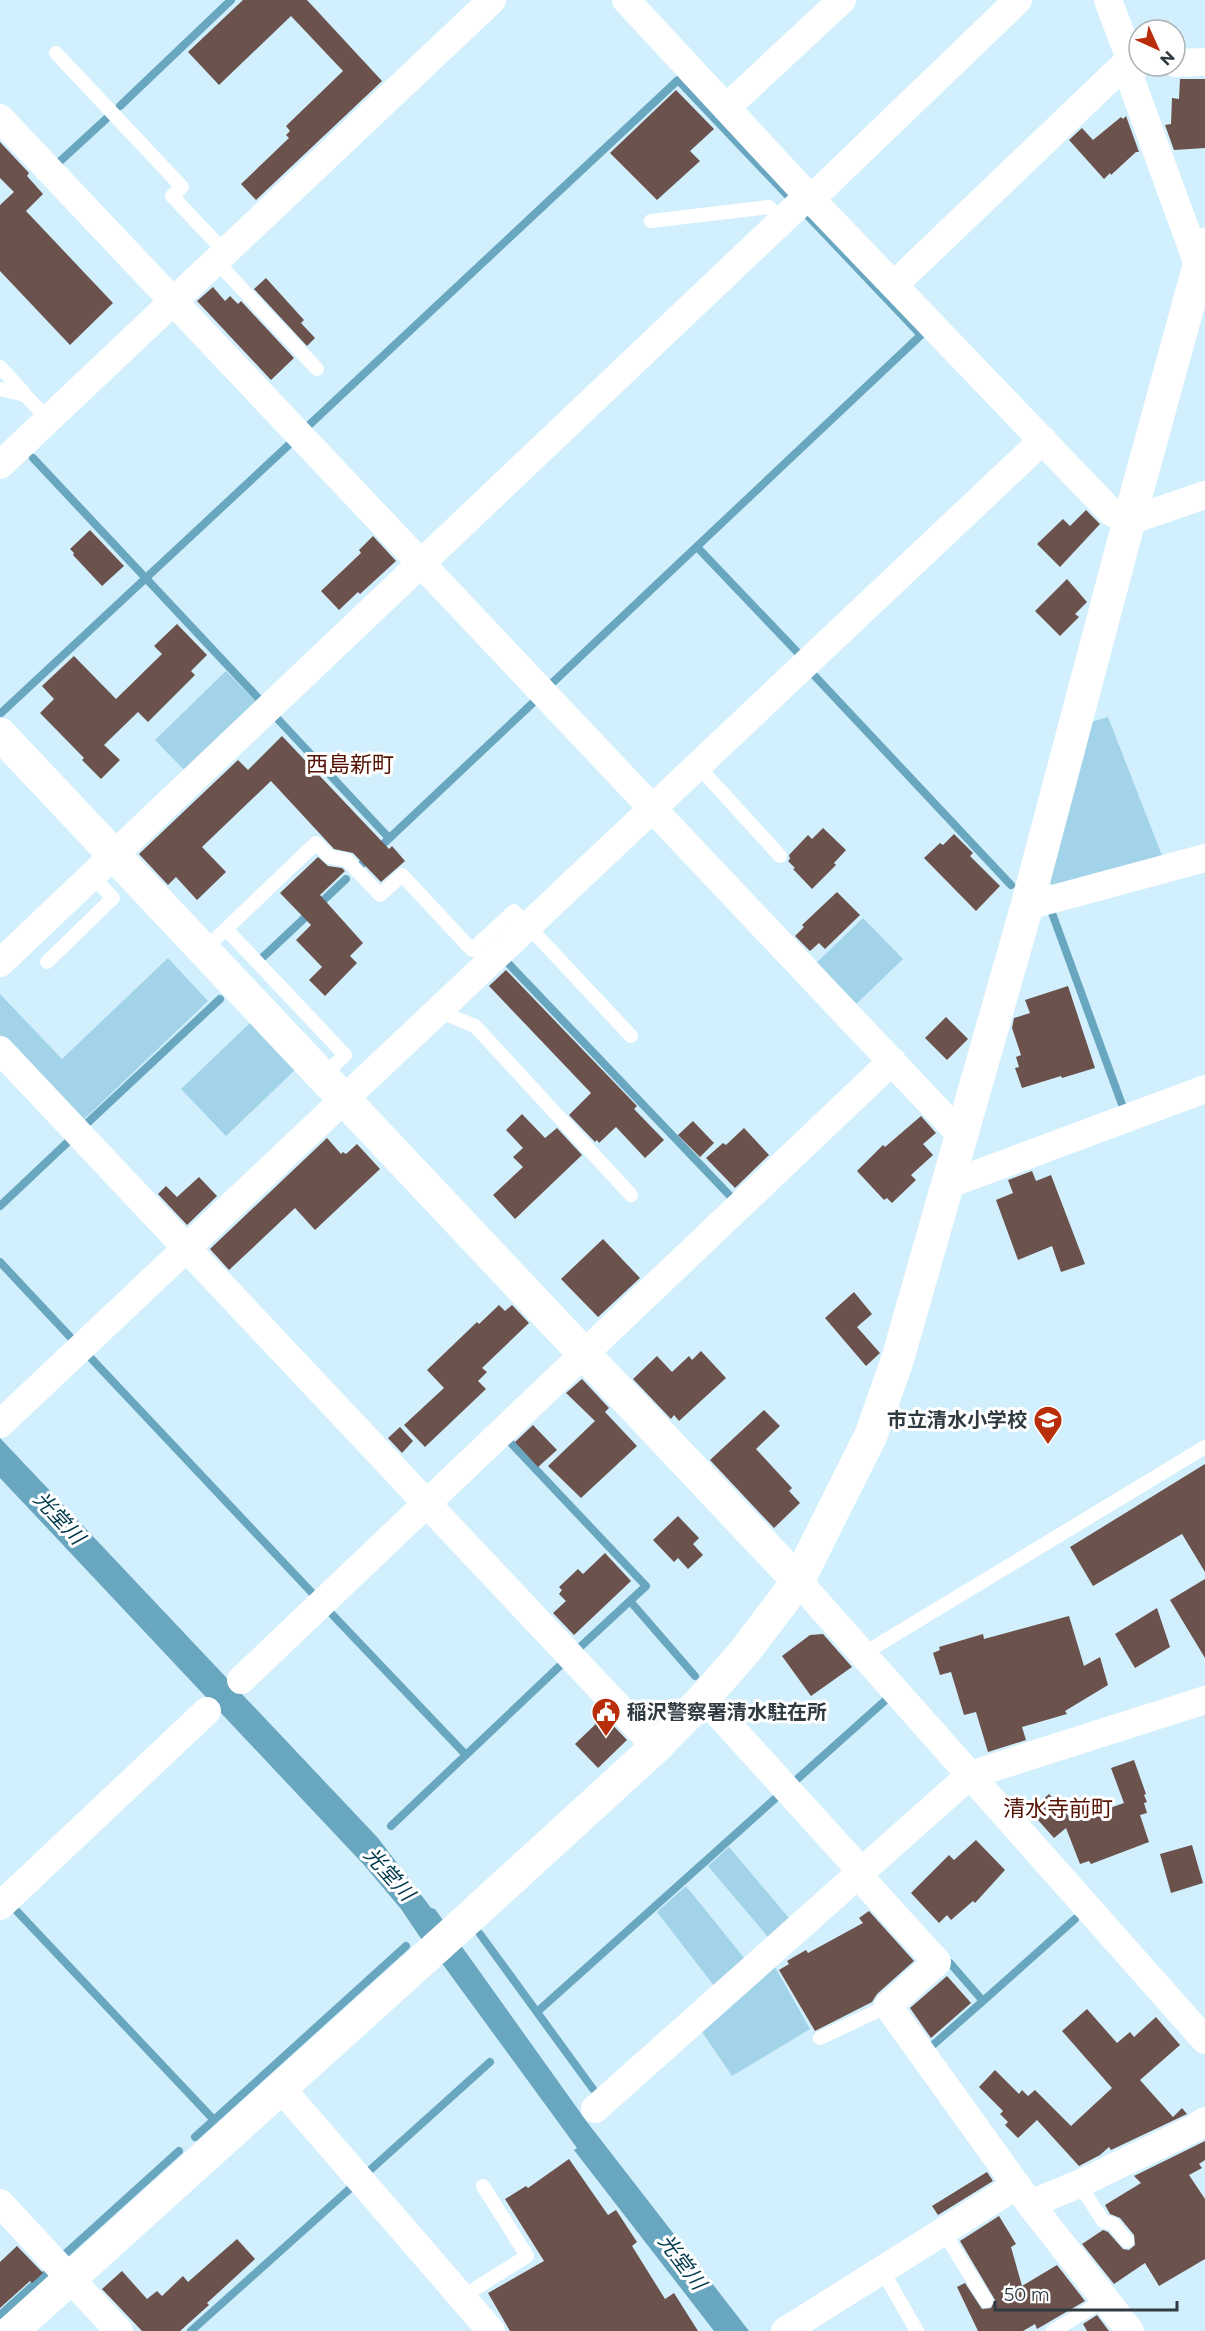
<svg xmlns="http://www.w3.org/2000/svg" width="1205" height="2331" viewBox="0 0 1205 2331" font-family="Montserrat,'Noto Sans JP',sans-serif">
	<style>
		.green { fill: #a2d3e9 }
		.water { fill: #69a6c0 }
		.lines { fill: none; stroke-linecap: round; stroke-linejoin: round }
		.stream { stroke: #69a6c0; stroke-width: 8 }
		.building { fill: #6c524c }
		.service { stroke: #fff; stroke-width: 14 }
		.minor { stroke: #fff; stroke-width: 28 }
		.tertiary { stroke: #fff; stroke-width: 33 }
		.labels { text-anchor: middle; stroke-width: 6; stroke-linejoin: round; paint-order: stroke }
		.poi-label { font-size: 20px; font-weight: bold; fill: #2f3b41; stroke: #fff; text-anchor: end }
		.water-label { font-size: 21px; font-style: italic; fill: #023a4d; stroke: #fff }
		.quarter-label { font-size: 22px; fill: #541204; stroke: #fff }
	</style>
	<rect width="100%" height="100%" fill="#d1effd"/>
	<!-- green -->
	<path class="green" d="M226 671 259 705 188 774 155 740Z
		M1108 717 1163 858 1054 888 1048 880 1091 722Z
		M863 918 903 959 852 1008 812 967Z
		M168 958 208 1001 78 1125 0 1043V994L62 1059Z
		M251 1022 296 1069 226 1136 181 1089Z
		M729 1847 794 1924 773 1943 708 1866Z
		M686 1886 749 1964 718 1991 657 1912Z
		M771 1960 810 2029 732 2076 698 2026Z"/>
	<!-- water -->
	<path class="water" d="M0 1438 378 1838 431 1908 435 1909 587 2122 749 2331H714L574 2150 577 2148 444 1966 430 1952 401 1909 364 1865 0 1478Z"/>
	<g class="lines">
		<!-- stream -->
		<path class="stream" d="M120 106 231 0
			M57 164 106 119
			M307 427 678 80 790 198
			M33 458 262 702
			M697 547 801 656
			M811 672 1011 885
			M549 686 921 335 806 214
			M1 713 293 441
			M274 715 389 838
			M362 864 537 699
			M1052 913 1124 1110
			M262 958 346 879
			M506 961 733 1199
			M82 1128 220 999
			M0 1206 71 1139
			M0 1262 74 1341
			M86 1353 316 1597
			M512 1436 508 1440 646 1586 578 1649
			M630 1601 695 1676
			M326 1608 466 1755
			M794 1782 888 1698
			M391 1826 565 1661
			M11 1905 214 2120
			M480 1934 593 2089
			M950 1963 983 2001 1075 1919
			M537 2012 778 1796
			M933 2045 983 2001
			M195 2137 406 1946
			M369 2171 490 2062
			M64 2255 179 2151
			M0 2315 47 2273
			M191 2331 354 2185"/>
	</g>
	<!-- building -->
	<path class="building" d="M243 0H307L382 81 256 200 241 184 289 138 286 135 290 131 286 126 343 71 291 16 219 85 188 52Z
		M1180 79H1205V148L1174 150 1165 125 1171 124 1172 98 1179 99Z
		M676 90 714 129 690 151 700 161 657 200 610 153Z
		M1126 116 1139 152H1136L1111 175 1110 173 1104 179 1069 140 1082 128 1093 140 1121 117 1123 119Z
		M0 142 29 173 27 176 43 194 26 211 113 303 70 345 0 271V205L14 192 0 178Z
		M266 278 304 320 301 323 315 338 307 346 254 289Z
		M213 287 225 301 230 296 238 304 241 301 294 358 271 380 197 301Z
		M1086 510 1100 524 1060 567 1037 544 1063 519 1070 526Z
		M90 530 124 566 102 586 73 555 74 553 70 549Z
		M373 536 396 561 360 594 358 592 339 610 321 591 361 553 359 550Z
		M1067 579 1087 602 1075 614 1079 617 1060 636 1035 611Z
		M177 624 207 655 191 671 195 675 148 722 138 712 104 745 120 760 101 779 82 760 84 758 40 713 54 699 42 686 74 656 116 699 162 654 154 646Z
		M282 736 389 849 392 846 405 861 381 882 353 853 334 849 271 781 202 847 226 872 197 900 176 877 168 885 139 854 238 760 248 770Z
		M823 828 846 850 834 863 836 865 812 889 793 869 795 868 788 861 790 859 789 855 808 835 812 839Z
		M954 834 973 853 970 856 1000 886 976 911 924 858 940 843 943 845Z
		M318 857 328 866 342 868 345 871 320 895 363 943 350 956 357 963 325 996 309 980 322 967 296 940 311 925 280 893Z
		M837 892 860 915 825 949 819 943 810 951 795 936 804 927 802 925Z
		M506 970 637 1106 634 1109 664 1140 645 1158 616 1127 599 1143 597 1140 595 1142 569 1115 591 1093 489 986Z
		M1068 986 1095 1068 1062 1078 1061 1076 1022 1088 1015 1068 1019 1067 1016 1057 1021 1055 1012 1028 1014 1018 1030 1013 1025 1000Z
		M946 1017 968 1039 947 1060 925 1038Z
		M522 1114 545 1138 557 1128 582 1155 515 1219 493 1195 523 1167 513 1157 523 1148 506 1130Z
		M921 1116 936 1133 923 1144 933 1155 911 1175 916 1180 892 1203 887 1198 884 1200 857 1171 883 1145 885 1147Z
		M693 1121 714 1143 700 1157 678 1135Z
		M744 1128 769 1155 735 1188 706 1158 723 1143 726 1145Z
		M327 1138 341 1154 343 1152 346 1154 357 1144 380 1169 315 1230 295 1208 229 1270 210 1249Z
		M1032 1171 1036 1181 1051 1175 1085 1264 1061 1272 1052 1246 1018 1260 996 1200 1013 1193 1008 1180Z
		M199 1177 217 1196 187 1225 158 1194 166 1186 177 1197Z
		M603 1239 640 1278 598 1317 561 1279Z
		M854 1292 872 1314 857 1327 880 1353 866 1366 825 1318Z
		M499 1305 505 1311 512 1305 529 1323 482 1368 487 1372 478 1381 486 1389 425 1447 404 1425 444 1388 427 1370 477 1322 479 1324Z
		M701 1351 726 1378 679 1421 674 1415 671 1419 633 1379 657 1356 672 1372 689 1356 692 1360Z
		M582 1379 609 1408 605 1412 637 1446 581 1498 548 1466 595 1421 566 1393Z
		M764 1410 780 1426 756 1449 792 1488 789 1491 800 1503 774 1528 710 1460Z
		M533 1425 557 1450 538 1467 515 1442Z
		M400 1427 413 1441 402 1453 388 1438Z
		M1205 1464V1572L1182 1534 1093 1586 1070 1547Z
		M678 1516 699 1538 693 1544 703 1555 688 1569 678 1558 674 1562 653 1540Z
		M605 1553 631 1581 574 1635 553 1613 566 1601 559 1594 562 1590 559 1587 578 1569 583 1574Z
		M1205 1579V1658L1170 1600Z
		M1157 1608 1170 1647 1135 1668 1115 1634Z
		M1069 1616 1084 1666 1100 1657 1108 1685 1065 1711 1067 1714 1022 1727 1026 1740 988 1752 976 1712 964 1715 951 1672 940 1675 933 1653 940 1650 939 1647 983 1634 984 1639Z
		M823 1634 852 1667 811 1696 782 1656 810 1635Z
		M604 1716 627 1740 598 1768 575 1744Z
		M1134 1760 1146 1794 1144 1795 1147 1802 1144 1803 1147 1813 1140 1815 1149 1842 1091 1864 1089 1861 1080 1864 1066 1828 1054 1838 1030 1811 1049 1794 1073 1821 1124 1803 1111 1768Z
		M976 1840 1005 1870 975 1903 973 1901 951 1920 947 1915 939 1923 911 1893 949 1855 954 1860Z
		M1192 1845 1203 1883 1171 1893 1160 1854Z
		M869 1911 914 1961 877 1994 872 2002 815 2031 779 1970 789 1964 787 1961 806 1950 808 1953 863 1923 859 1918Z
		M947 1976 971 2003 931 2038 910 2008Z
		M1087 2009 1117 2043 1130 2032 1134 2037 1156 2017 1180 2045 1140 2080 1173 2117 1182 2108 1187 2114 1111 2150 1109 2147 1100 2155 1079 2166 1037 2120 1018 2138 1005 2125 1008 2122 1000 2114 1003 2111 979 2087 995 2070 1019 2094 1022 2090 1028 2096 1035 2090 1071 2126 1112 2088 1062 2031Z
		M1205 2141V2160L1199 2164 1202 2168 1189 2175 1205 2199V2259L1159 2286 1145 2263 1114 2284 1082 2244 1103 2230 1108 2232 1123 2249 1129 2250 1135 2245 1134 2235 1120 2218 1110 2214 1105 2205 1141 2183 1134 2176Z
		M569 2159 608 2215 616 2210 637 2242 632 2246 665 2299 674 2293 698 2331H510L488 2293 544 2261 505 2199 526 2186 528 2188Z
		M987 2172 993 2181 938 2215 932 2206Z
		M999 2216 1016 2244 1011 2247 1022 2286 1057 2265 1085 2301 1037 2329 1035 2324 1023 2331H978L957 2287 965 2283 982 2309 991 2308 995 2300 960 2241Z
		M237 2239 255 2259 207 2303 209 2305 180 2331H142L102 2289 122 2271 147 2299 157 2291 162 2296 183 2276 188 2282Z
		M17 2246 43 2273 32 2283 30 2281 0 2308V2262Z
		M1097 2315 1109 2331H1087L1083 2324Z"/>
	<g class="lines">
		<!-- service -->
		<path class="service" d="M56 53 182 187 172 196 225 252
			M651 221 769 207 782 221
			M216 261 317 369
			M0 367 24 393
			M0 389 25 395 48 419
			M698 766 780 856
			M226 929 345 1055 323 1076
			M204 950 316 843 330 857 347 860 380 895 402 875 472 950 514 911 631 1036
			M47 962 113 898 92 876
			M438 1011 475 1026 631 1195
			M863 1654 1205 1447
			M820 2038 888 2006
			M1079 2184 1103 2221 1113 2224 1127 2241
			M943 2231 986 2301
			M882 2270 917 2331
			M462 2297 527 2256 483 2186
			M1053 2331 1106 2299"/>
		<!-- minor -->
		<path class="minor" d="M626 0 808 196 1111 512 1129 521 1205 495
			M1108 0 1132 64
			M1175 63 1205 62
			M1125 64 1199 267
			M726 108 842 0
			M0 118 961 1135
			M811 199 1018 0
			M894 285 1125 64H1139
			M0 465 492 0
			M1027 906 1205 858
			M0 963 808 196
			M0 1050 656 1747
			M947 1185 1205 1089
			M0 1424 1043 440
			M798 1581 1205 2040
			M241 1680 892 1061
			M704 1698 862 1872
			M858 1875 937 1962 888 2006 1030 2204 1130 2331
			M0 1906 207 1711
			M280 2087 491 2331
			M595 2109 970 1775 1205 1700
			M0 2203 119 2331
			M1030 2204 1079 2184 1195 2128 1205 2121
			M785 2331 1017 2185"/>
		<!-- tertiary -->
		<path class="tertiary" d="M0 734 798 1581
			M12 2331 458 1928 656 1747 704 1698 745 1651 798 1581 871 1435 897 1361 1027 906 1129 521 1205 244"/>
	</g>
	<!-- icons -->
	<defs>
		<g id="school-pin" transform="scale(1.5)"><path d="M0 17L-7.5 6A9.5 9.5 0 1 1 7.5 6Z" fill="#b92e0a" stroke="#fff"/><path d="M0-5L7-2L0 1L-7-2ZM-4 1L0 2.5L4 1V4Q0 6-4 4Z" fill="#fff"/></g>
		<g id="civic-pin" transform="scale(1.5)"><path d="M0 17L-7.5 6A9.5 9.5 0 1 1 7.5 6Z" fill="#b92e0a" stroke="#fff"/><path d="M-.6-6.5H3V-4.5H.6V-3L4-1V1h2V6H-6V1h2V-1L-.6-3ZM-1.2 2.5V6h2.4V2.5Z" fill="#fff"/></g>
	</defs>
	<g fill-rule="evenodd">
		<use href="#school-pin" x="1048" y="1420"/>
		<use href="#civic-pin" x="606" y="1712"/>
	</g>
	<g class="labels">
		<!-- poi labels -->
		<g class="poi-label">
			<text x="1027" y="1427">市立清水小学校</text>
			<text x="627" y="1719" text-anchor="start">稲沢警察署清水駐在所</text>
		</g>
		<!-- water labels -->
		<g class="water-label">
			<text transform="translate(59 1518) rotate(47)" y="7">光堂川</text>
			<text transform="translate(389 1874) rotate(48)" y="7">光堂川</text>
			<text transform="translate(682 2262) rotate(53)" y="7">光堂川</text>
		</g>
		<!-- quarter labels -->
		<g class="quarter-label">
			<text x="350" y="772">西島新町</text>
			<text x="1058" y="1816">清水寺前町</text>
		</g>
	</g>
	<!-- north arrow -->
	<g transform="translate(1157 48) rotate(135)"><circle r="28" fill="#ffffff" stroke="#acb1b3" stroke-width="1.5"/>
	<path d="M0-4.5L10 22L0 15L-10 22Z" fill="#b92e0a"/>
	<text y="-9" font-size="16" font-weight="bold" text-anchor="middle" fill="#2f3b41">N</text>
	</g>
	<!-- scale -->
	<path d="M995 2301v9h182v-9" fill="none" stroke="#2f3b41" stroke-width="3"/>
	<text x="1004" y="2301" font-size="18" fill="#2f3b41" stroke="#ffffff" stroke-width="4.5" paint-order="stroke">50 m</text>
</svg>
